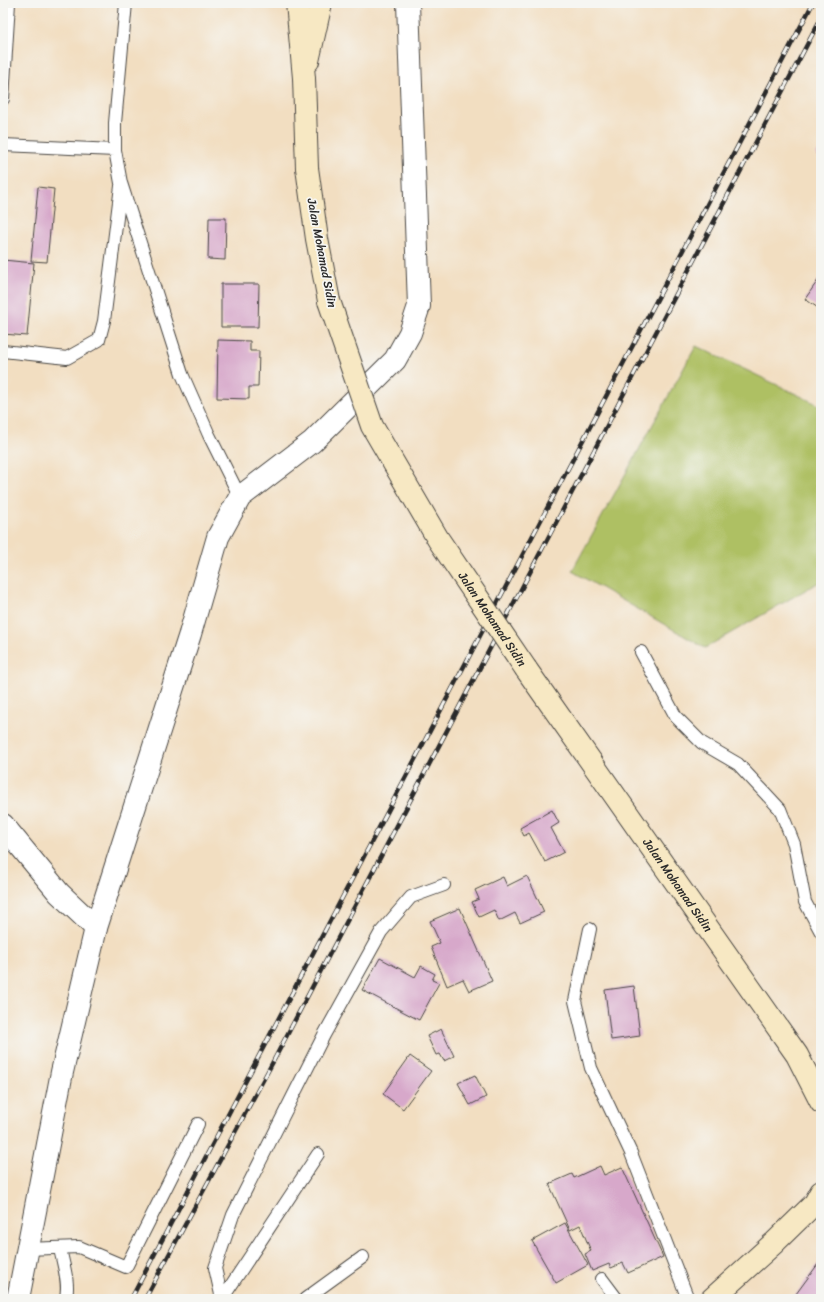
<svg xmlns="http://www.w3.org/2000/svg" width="824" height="1302" viewBox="0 0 824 1302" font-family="Sriracha,sans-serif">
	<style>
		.green { fill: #aec063; stroke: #6c7647 }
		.building { fill: #d7a8ca }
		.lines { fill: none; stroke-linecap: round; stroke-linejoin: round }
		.service-casing { stroke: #494642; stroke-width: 14 }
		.minor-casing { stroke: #494642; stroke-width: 24 }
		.tertiary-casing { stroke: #494642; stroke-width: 24 }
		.secondary-casing { stroke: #494642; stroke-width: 24 }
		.service { stroke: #fff; stroke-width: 12 }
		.minor { stroke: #fff; stroke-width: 22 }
		.tertiary { stroke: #fff; stroke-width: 22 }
		.secondary { stroke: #f7e8c3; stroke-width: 22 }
		.rail-casing { stroke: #2b2b2b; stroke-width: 4.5 }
		.rail { stroke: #f6f6f2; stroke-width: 3; stroke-dasharray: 9; stroke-linecap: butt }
		.secondary-bridge-casing { stroke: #494642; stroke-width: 24; stroke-linecap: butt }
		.secondary-bridge { stroke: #f7e8c3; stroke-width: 22 }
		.labels { text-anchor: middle; stroke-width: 3.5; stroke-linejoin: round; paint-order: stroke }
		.street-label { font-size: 12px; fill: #2b2b2b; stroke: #f6f6f2 }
	</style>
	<rect width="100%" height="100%" fill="#f6f6f2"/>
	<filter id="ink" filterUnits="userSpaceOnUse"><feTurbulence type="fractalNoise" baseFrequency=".025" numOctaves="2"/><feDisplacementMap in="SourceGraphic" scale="8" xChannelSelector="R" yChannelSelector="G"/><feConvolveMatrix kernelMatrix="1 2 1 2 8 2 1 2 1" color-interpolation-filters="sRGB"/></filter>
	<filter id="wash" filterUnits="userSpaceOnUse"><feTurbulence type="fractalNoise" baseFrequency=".012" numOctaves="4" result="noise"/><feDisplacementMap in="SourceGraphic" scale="16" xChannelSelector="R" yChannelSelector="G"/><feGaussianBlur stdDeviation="0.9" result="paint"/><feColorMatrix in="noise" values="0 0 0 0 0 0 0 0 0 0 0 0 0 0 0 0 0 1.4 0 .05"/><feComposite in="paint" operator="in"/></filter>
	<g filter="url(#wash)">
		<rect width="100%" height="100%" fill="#f2dec1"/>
		<!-- green -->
		<path class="green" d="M696 346 821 406V581L705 648 572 571Z"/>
		<g id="blocks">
			<!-- building -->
			<path class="building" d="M821 150V162L816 153Z
				M38 187 54 189 47 262 31 261Z
				M209 218H226L225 260 208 259Z
				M3 260 34 263 27 336 3 334Z
				M821 276V310L805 299Z
				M221 284H259L258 327H221Z
				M218 340 250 341V351H259L258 387H249V399L217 398Z
				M552 810 559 823 551 828 564 852 545 862 529 833 524 836 520 828Z
				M527 876 544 912 520 923 515 913 499 921 494 910 479 917 472 902 479 899 475 890 503 877 507 886Z
				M460 908 492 981 469 991 463 979 447 986 431 947 440 943 430 921Z
				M380 958 415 977 421 966 435 974 432 980 439 983 419 1020 362 990Z
				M634 986 640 1036 611 1040 605 990Z
				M441 1029 454 1056 444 1061 440 1054 436 1055 427 1036Z
				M410 1056 431 1071 403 1109 383 1094Z
				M475 1075 486 1097 470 1105 458 1083Z
				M600 1166 604 1175 622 1167 663 1257 628 1273 623 1263 611 1268 609 1264 592 1271 585 1254 591 1251 580 1225 570 1230 549 1184 572 1174 574 1178Z
				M565 1223 588 1265 556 1283 532 1241Z
				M821 1260V1299H795L793 1298Z"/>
		</g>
	</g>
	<g filter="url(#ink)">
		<use href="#blocks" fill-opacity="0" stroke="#494642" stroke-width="1"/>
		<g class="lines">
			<!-- service casing -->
			<g class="service-casing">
				<path id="service" d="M126 3 115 123V150L121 183 182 374 209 435 240 497
					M3 99 9 3
					M3 145 115 150
					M3 351 67 358 99 340 104 321 121 186
					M641 652 676 717 702 743 738 764 780 809 794 844 805 902 821 932
					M590 929 575 1001 591 1068 631 1153 688 1299
					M60 1248C62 1261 71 1286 65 1299
					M27 1249 79 1247 126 1267 198 1124
					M602 1279 617 1299
					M222 1299 215 1268 233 1215 324 1035 381 932 411 897 444 885
					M222 1299 318 1154
					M305 1299 363 1257"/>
			</g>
			<!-- minor casing -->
			<g class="minor-casing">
				<path id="minor" d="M3 825 59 893 96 928"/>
			</g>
			<!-- tertiary casing -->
			<g class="tertiary-casing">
				<path id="tertiary" d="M18 1299 62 1072 96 928 190 634 218 537 240 497 312 442 395 360 410 333 419 306 408 3"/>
			</g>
			<!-- secondary casing -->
			<g class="secondary-casing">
				<g id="secondary">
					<path d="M297 3 304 78 307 168 317 239 329 301"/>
					<path d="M308 61 321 3"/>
					<path id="s1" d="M526 669 797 1055 821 1102"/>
					<path d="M712 1299 774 1243 815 1203 821 1192"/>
				</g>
			</g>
			<!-- service -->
			<use href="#service" class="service"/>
			<!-- minor -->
			<use href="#minor" class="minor"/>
			<!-- tertiary -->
			<use href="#tertiary" class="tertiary"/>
			<!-- secondary -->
			<use href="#secondary" class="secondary"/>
			<!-- rail casing -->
			<g class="rail-casing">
				<path id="rail" d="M131 1299 813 3
					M145 1299 275 1058 821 18"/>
			</g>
			<!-- rail -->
			<use href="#rail" class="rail"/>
			<!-- secondary-bridge casing -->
			<g class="secondary-bridge-casing">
				<g id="secondary-bridge">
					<path id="s2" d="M329 301 372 426 438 539 526 669"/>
				</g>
			</g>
			<!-- secondary-bridge -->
			<use href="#secondary-bridge" class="secondary-bridge"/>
		</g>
	</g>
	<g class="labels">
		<!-- street labels -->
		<g class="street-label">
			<text transform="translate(322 253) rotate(79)" y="4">Jalan Mohamad Sidin</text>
			<text dy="4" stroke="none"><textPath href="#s2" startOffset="360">Jalan Mohamad Sidin</textPath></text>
			<text dy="4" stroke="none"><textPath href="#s1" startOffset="264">Jalan Mohamad Sidin</textPath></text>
		</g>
	</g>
	<!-- margin -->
	<rect width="824" height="1302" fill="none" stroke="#f6f6f2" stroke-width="16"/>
</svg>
